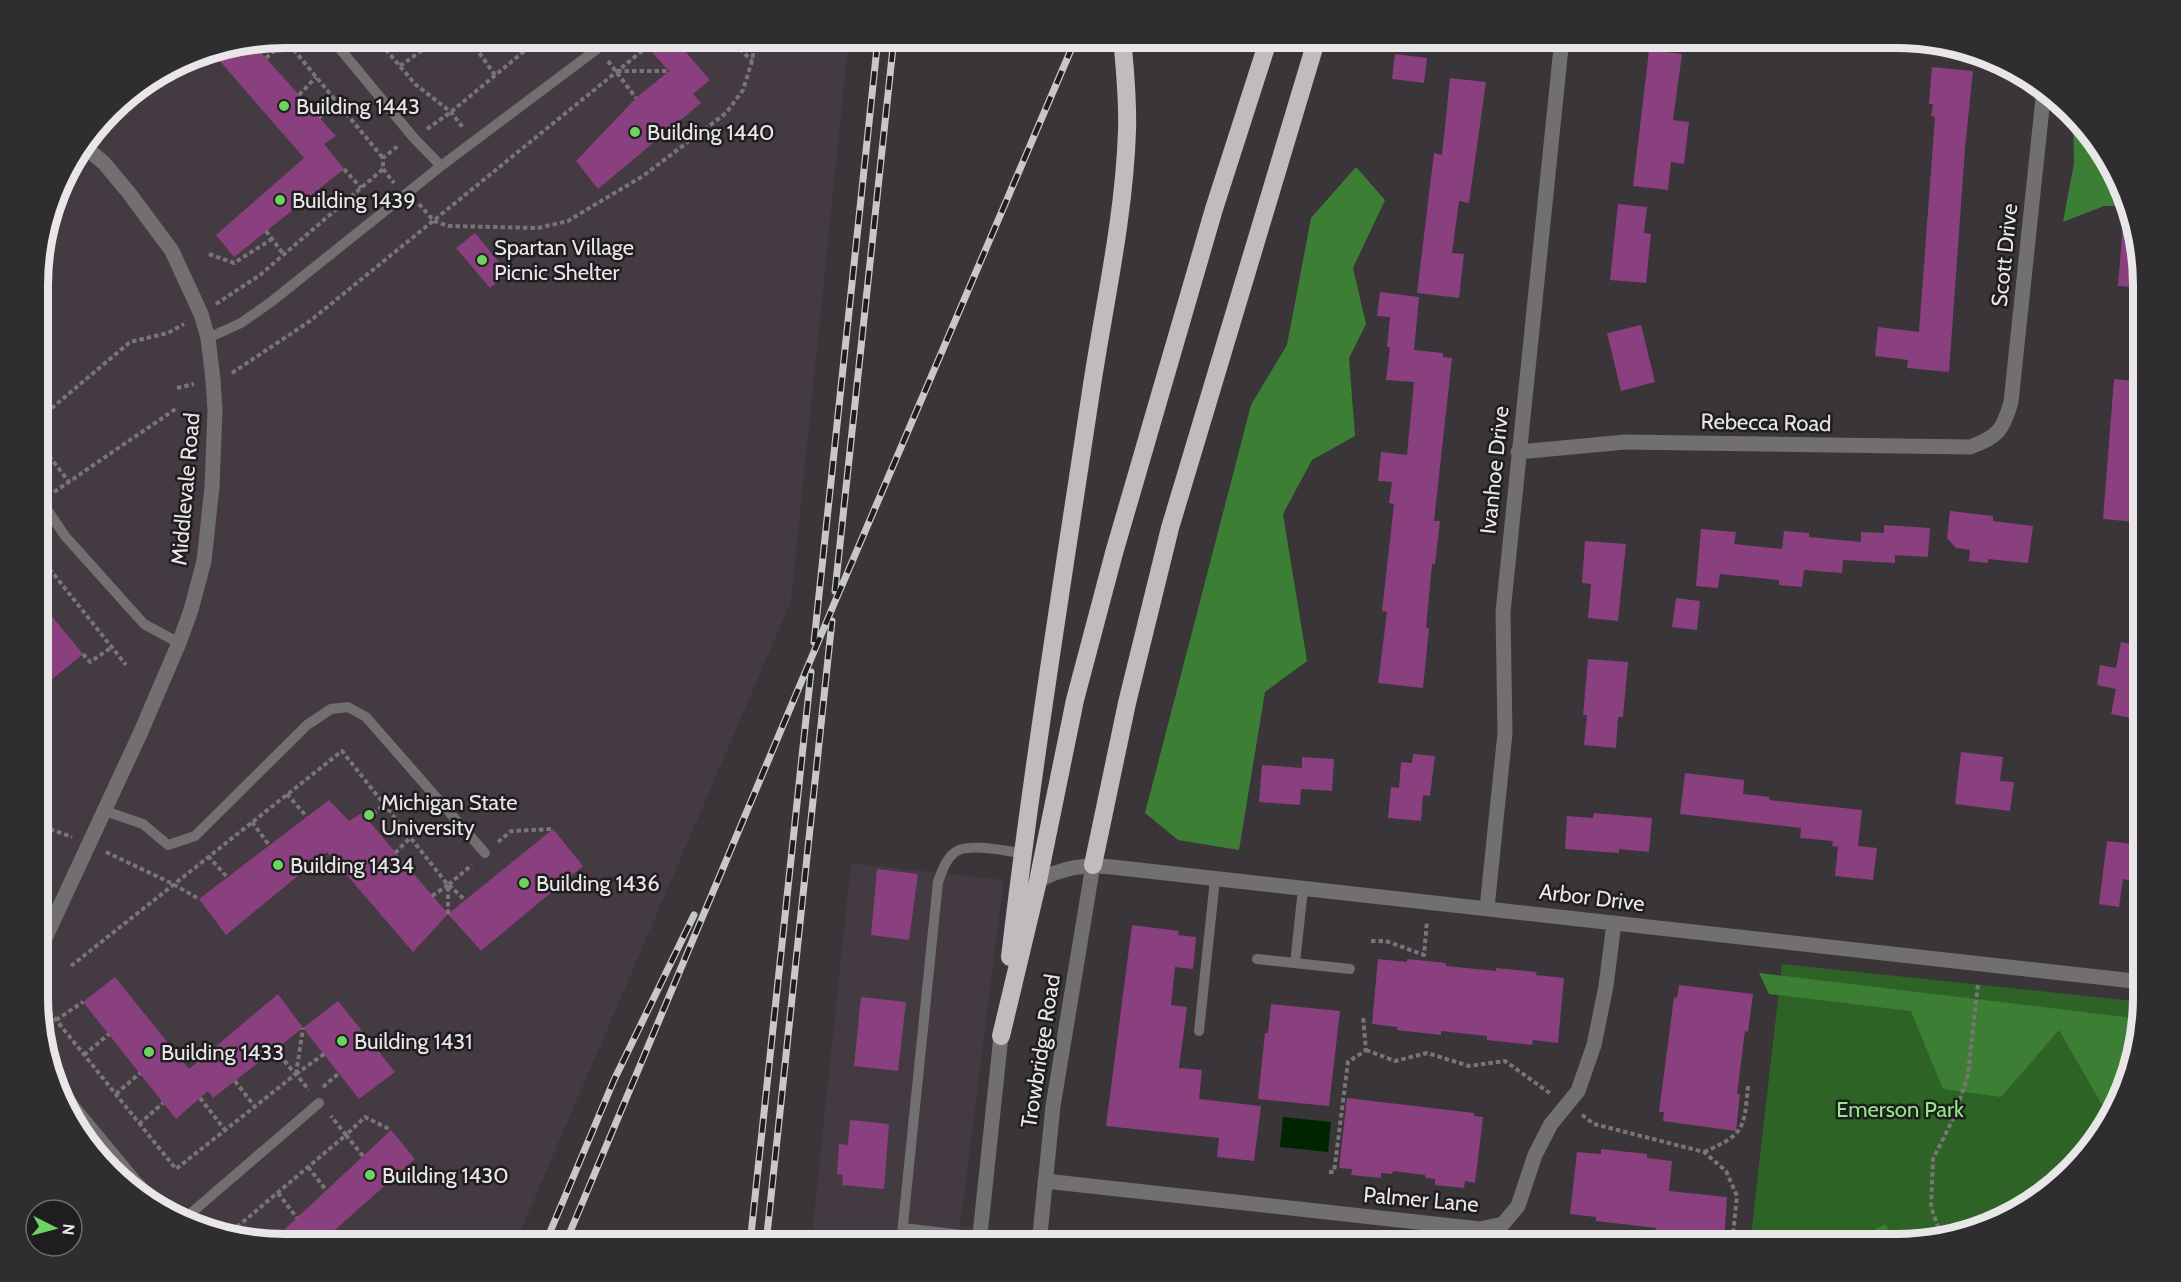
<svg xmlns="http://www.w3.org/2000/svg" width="2181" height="1282" viewBox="0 0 2181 1282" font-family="Cabin,sans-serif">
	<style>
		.built { fill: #443a42 }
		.green { fill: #2d6426 }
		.forest { fill: #3c7f34 }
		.water { fill: #012500 }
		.building { fill: #8a3f7e }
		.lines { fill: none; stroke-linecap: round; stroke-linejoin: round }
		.path { stroke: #787477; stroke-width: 4; stroke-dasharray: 4.5 3; stroke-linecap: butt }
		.service { stroke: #716f70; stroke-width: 10 }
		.minor { stroke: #716f70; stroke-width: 15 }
		.tertiary { stroke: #716f70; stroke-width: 15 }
		.motorway { stroke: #c1bbbf; stroke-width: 18 }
		.rail-casing { stroke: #cac7c9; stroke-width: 7 }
		.rail { stroke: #1f1d1f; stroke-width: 4.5; stroke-dasharray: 14; stroke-linecap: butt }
		.poi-dot { fill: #6dd361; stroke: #1f1d1f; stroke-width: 2 }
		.labels { text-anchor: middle; stroke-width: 5; stroke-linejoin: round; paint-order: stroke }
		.poi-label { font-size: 22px; fill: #e9e6e8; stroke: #1f1d1f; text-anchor: start }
		.street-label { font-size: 22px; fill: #e9e6e8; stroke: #1f1d1f }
		.park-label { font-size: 22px; fill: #91ea85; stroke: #1f1d1f }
		.rim { fill: none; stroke: #e9e6e8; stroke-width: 8 }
	</style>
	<rect width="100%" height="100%" fill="#393538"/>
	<!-- built -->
	<path class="built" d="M285 38H849L791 601 515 1244H285L221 1236 161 1211 79 1134 40 1029V253L63 175 122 99 191 56Z
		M851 863 1004 880 960 1226 1154 1244H811Z"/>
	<!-- green -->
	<path class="green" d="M1782 964 2143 1002V1013L2110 1121 2071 1172 2020 1211 1912 1244H1750Z"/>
	<!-- forest -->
	<path class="forest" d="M2073 113 2110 161 2124 206H2104L2063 222 2074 163Z
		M1356 167 1385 200 1353 268 1366 324 1349 358 1355 436 1312 460 1283 514 1307 661 1265 692 1239 850 1178 840 1145 813 1251 405 1287 345 1311 218Z
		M1759 973 2141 1019 2111 1120 2059 1030 2001 1097 1943 1089 1911 1011 1769 994Z
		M1885 1224 1898 1244H1849Z"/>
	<!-- water -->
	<path class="water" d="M1283 1117 1331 1122 1328 1152 1280 1147Z"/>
	<!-- building -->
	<path class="building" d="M639 38H700L684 50 710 80 693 94 701 103 598 189 576 161 636 98 669 71Z
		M253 44 336 136 324 144 344 169 234 257 216 235 304 158 212 52Z
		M1649 50 1682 54 1673 120 1689 122 1684 164 1671 162 1668 190 1633 186Z
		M1395 54 1427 58 1424 83 1392 79Z
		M1932 67 1973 71 1965 149 1949 372 1907 368 1908 360 1875 356 1878 327 1919 332 1935 117 1931 116 1933 104H1929Z
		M1450 78 1486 82 1469 203 1459 201 1452 253 1464 254 1459 298 1417 293 1434 153 1442 155Z
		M1618 204 1647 207 1644 233 1651 234 1646 283 1610 280Z
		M2124 211 2143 269V288L2118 286Z
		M475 233 508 273 490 288 456 248Z
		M1380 292 1419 297 1414 350 1443 353V357L1452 358 1434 521H1440L1435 564H1432L1426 628H1429L1423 688 1378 683 1387 612 1382 611 1394 504 1389 503 1392 482 1378 481 1381 452 1407 455 1414 382 1386 380 1390 347H1387L1390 317 1377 316Z
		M1641 325 1655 382 1621 391 1607 333Z
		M2114 379 2135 381 2134 394 2143 395V455L2136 522 2103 519Z
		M1950 511 1993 516V521L2033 526 2028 563 1988 559V563L1969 561 1970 550 1956 548 1947 538Z
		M1884 525 1930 528 1928 557 1895 555V563L1843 560 1842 573 1804 570 1802 587 1779 585V580L1720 574 1718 588 1696 586 1701 529 1736 532 1734 544 1782 549 1784 531 1809 533V537L1861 542V532L1884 533Z
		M1585 541 1626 544 1618 621 1588 618 1591 584 1582 583Z
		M1676 598 1700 601 1697 630 1672 627Z
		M40 602 83 654 40 689Z
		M2121 642 2143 646V657L2131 718 2111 714 2116 689 2097 685 2100 665 2116 668Z
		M1588 659 1628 662 1623 717H1618L1616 748 1584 745 1587 715H1583Z
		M1961 752 2003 757 2000 781 2014 782 2010 811 1955 804Z
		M1413 754 1435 756 1430 796 1423 795 1421 821 1388 818 1391 787 1399 788 1401 762 1412 763Z
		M1302 757 1334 759 1332 791 1301 789 1300 805 1259 802 1262 765 1302 768Z
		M1685 773 1744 780 1743 794 1770 797 1769 800 1862 810 1858 846 1877 848 1873 880 1835 876 1838 847 1832 846 1833 841 1800 838 1801 828 1680 814Z
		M329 800 349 821 362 813 448 914 413 952 327 852 226 935 199 899Z
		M1594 813 1652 818 1649 852 1619 849V853L1565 849 1567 816 1593 818Z
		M553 829 583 866 481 951 448 914Z
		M2107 841 2143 845V871L2133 870 2132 881 2123 879 2119 907 2099 904Z
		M877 869 918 874 909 940 871 935Z
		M1132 925 1179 931 1178 935 1196 937 1193 969 1175 967 1171 1005 1187 1007 1179 1068 1202 1070 1199 1099 1261 1106 1254 1161 1217 1157 1219 1138 1106 1126Z
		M1378 959 1407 962V959L1446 963V966L1496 971V968L1537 972 1536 975 1564 978 1558 1043 1533 1040 1532 1045 1487 1040V1036L1441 1031V1035L1397 1030V1027L1372 1024Z
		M115 977 189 1069 278 994 303 1028 213 1098 208 1091 176 1119 83 1002Z
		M1679 985 1753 994 1748 1032 1745 1031 1737 1094H1740L1736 1131 1663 1121 1664 1112H1659L1674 997 1677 998Z
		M861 997 906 1002 898 1071 854 1066Z
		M338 1001 395 1072 359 1099 303 1028Z
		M1271 1004 1340 1011 1329 1106 1258 1099 1265 1033H1268Z
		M1347 1098 1474 1113V1116L1483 1117 1475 1183 1465 1181 1464 1188 1435 1185V1179L1426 1178 1425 1175 1393 1171 1392 1174 1381 1173V1178L1351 1175 1352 1169 1339 1168Z
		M850 1120 889 1124 884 1189 842 1185 843 1175 837 1174 839 1144 848 1145Z
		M391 1130 415 1159 320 1243 285 1244 270 1243Z
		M1601 1149 1647 1154V1158L1672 1161 1669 1191 1727 1197 1724 1244H1654L1656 1228 1596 1221V1217L1570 1214 1577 1152 1601 1154Z"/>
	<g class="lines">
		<!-- path -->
		<path class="path" d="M284 38 383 158
			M376 38 415 84 451 112 464 129
			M729 38 752 61
			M475 47 495 75
			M266 58 286 40
			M608 61 636 98
			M400 66 435 41
			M617 71H669
			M299 95 316 77
			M319 118 335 99
			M427 129 451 112 540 38
			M344 169 361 188
			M383 169 394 183
			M419 204 434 221 448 226 538 228 568 221 596 204 643 176 726 113 743 90 752 61 756 38
			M266 231 284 255
			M209 254 234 263 272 239
			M216 304 260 275 383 169V158L398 146
			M232 373 310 321 647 47
			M177 388 194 384
			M40 418 130 342 168 333 184 324
			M40 444 69 482
			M54 492 177 408
			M40 557 126 665
			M83 654 90 662 112 647
			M287 794 307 817
			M367 819 385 804
			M252 822 269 845
			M50 829 72 837
			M498 842 511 831 553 829
			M106 852 173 884 199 899
			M395 853 411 837
			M208 856 227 877
			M449 885 465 900
			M432 896 448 885
			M448 914V885
			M1371 941H1386L1424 955 1427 921
			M71 966 342 751 448 885 472 865
			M40 1000 176 1169 296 1074 309 1090
			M56 1020 83 1002
			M275 1049 295 1074
			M1366 1050 1395 1061 1427 1053 1469 1066 1505 1061 1551 1094
			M84 1055 109 1034
			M296 1074 303 1028
			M296 1074 324 1054
			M235 1081 255 1107
			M323 1087 339 1073
			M116 1094 140 1073
			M200 1098 225 1130
			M1582 1115 1594 1124 1704 1152 1726 1171 1737 1196 1732 1244
			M139 1124 163 1103
			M1704 1152C1745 1134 1744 1129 1748 1086
			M363 1156 346 1135 365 1117 391 1130
			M308 1167 326 1190
			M1329 1172H1334L1348 1062 1366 1050 1363 1016
			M278 1193 297 1218
			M1941 1235 1931 1207 1933 1159 1954 1117 1968 1075 1978 984
			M235 1238 231 1232 346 1135 331 1116
			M1571 1244H1581L1612 1234 1648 1236"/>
		<!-- service -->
		<path class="service" d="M331 38 413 137 441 166
			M208 338 241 323 271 302 441 166 597 49
			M40 499 65 536 144 624 179 643
			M105 811 143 824 168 845 195 836 307 725 331 709 348 707 366 717 485 853
			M1257 959 1350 969
			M1295 963 1303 889
			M1199 1031 1215 879
			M64 1093 136 1180 171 1215
			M183 1220 319 1103
			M903 1228 979 1237
			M901 1244 938 882C942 871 947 855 959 850 974 844 1005 851 1022 853"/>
		<!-- minor -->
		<path class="minor" d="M1518 452 1625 442 1970 447C1998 437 2003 430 2011 402L2044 89
			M1038 881C1063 867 1085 864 1112 867L2143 982
			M1487 908 1505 733 1503 612 1562 38
			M40 949 140 734 179 643 191 610 204 561 212 487 215 410 213 380 208 338 201 314 172 251 129 193 104 163 85 147
			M1045 1181 1480 1229 1503 1224 1518 1206 1535 1155 1551 1124 1578 1091 1594 1045 1606 986 1614 923"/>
		<!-- tertiary -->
		<path class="tertiary" d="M979 1244 1001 1036
			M1039 1244 1053 1106 1093 865"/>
		<!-- motorway -->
		<path class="motorway" d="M1093 865 1127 703 1170 528 1317 38
			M1010 957C1032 770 1062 584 1090 398 1103 309 1124 221 1127 131 1128 100 1125 68 1122 38
			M1001 1036 1038 881 1075 700 1114 553 1214 209 1269 38"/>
		<!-- rail casing -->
		<g class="rail-casing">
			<path id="rail" d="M835 591 894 38
				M814 642 878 38
				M545 1244 614 1080 694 915
				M565 1244 834 604 1076 38
				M750 1244 811 672
				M766 1244 832 621"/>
		</g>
		<!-- rail -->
		<use href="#rail" class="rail"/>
	</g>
	<!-- markers -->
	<g class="poi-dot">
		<circle cx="284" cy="106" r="6"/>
		<circle cx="635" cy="132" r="6"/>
		<circle cx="280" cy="200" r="6"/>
		<circle cx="482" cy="260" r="6"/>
		<circle cx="369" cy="815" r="6"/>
		<circle cx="278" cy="865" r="6"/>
		<circle cx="524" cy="883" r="6"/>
		<circle cx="342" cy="1041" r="6"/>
		<circle cx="149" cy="1052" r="6"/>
		<circle cx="370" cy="1175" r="6"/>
	</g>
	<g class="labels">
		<!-- poi labels -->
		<g class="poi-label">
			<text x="296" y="114">Building 1443</text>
			<text x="647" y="140">Building 1440</text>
			<text x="292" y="208">Building 1439</text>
			<text x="494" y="255">Spartan Village<tspan x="494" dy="25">Picnic Shelter</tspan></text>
			<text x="381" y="810">Michigan State<tspan x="381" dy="25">University</tspan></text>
			<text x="290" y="873">Building 1434</text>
			<text x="536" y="891">Building 1436</text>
			<text x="354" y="1049">Building 1431</text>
			<text x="161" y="1060">Building 1433</text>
			<text x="382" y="1183">Building 1430</text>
		</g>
		<!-- street labels -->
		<g class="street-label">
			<text transform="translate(2004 255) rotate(-84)" y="8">Scott Drive</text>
			<text transform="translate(1766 422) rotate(1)" y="8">Rebecca Road</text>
			<text transform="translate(1494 470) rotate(-84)" y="8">Ivanhoe Drive</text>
			<text transform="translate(185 489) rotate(-85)" y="8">Middlevale Road</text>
			<text transform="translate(1592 897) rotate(7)" y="8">Arbor Drive</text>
			<text transform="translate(1040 1051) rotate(-81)" y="8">Trowbridge Road</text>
			<text transform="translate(1421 1199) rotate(5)" y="8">Palmer Lane</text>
		</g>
		<!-- park labels -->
		<g class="park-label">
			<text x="1900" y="1117">Emerson Park</text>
		</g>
	</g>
	<!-- crop -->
	<path d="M0 0H2181V1282H0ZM285 48H1896A237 237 0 0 1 2133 285V997A237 237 0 0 1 1896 1234H285A237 237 0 0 1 48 997V285A237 237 0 0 1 285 48Z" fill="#2f2d2f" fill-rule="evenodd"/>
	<path class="rim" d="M285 48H1896A237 237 0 0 1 2133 285V997A237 237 0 0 1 1896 1234H285A237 237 0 0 1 48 997V285A237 237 0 0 1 285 48Z"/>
	<!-- north arrow -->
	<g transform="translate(54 1228) rotate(96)"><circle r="28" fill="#1f1d1f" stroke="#706d6f" stroke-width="1.5"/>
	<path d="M0-4.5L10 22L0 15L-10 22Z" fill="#6dd361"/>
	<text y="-9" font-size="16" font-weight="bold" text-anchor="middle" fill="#e9e6e8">N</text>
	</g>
</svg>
